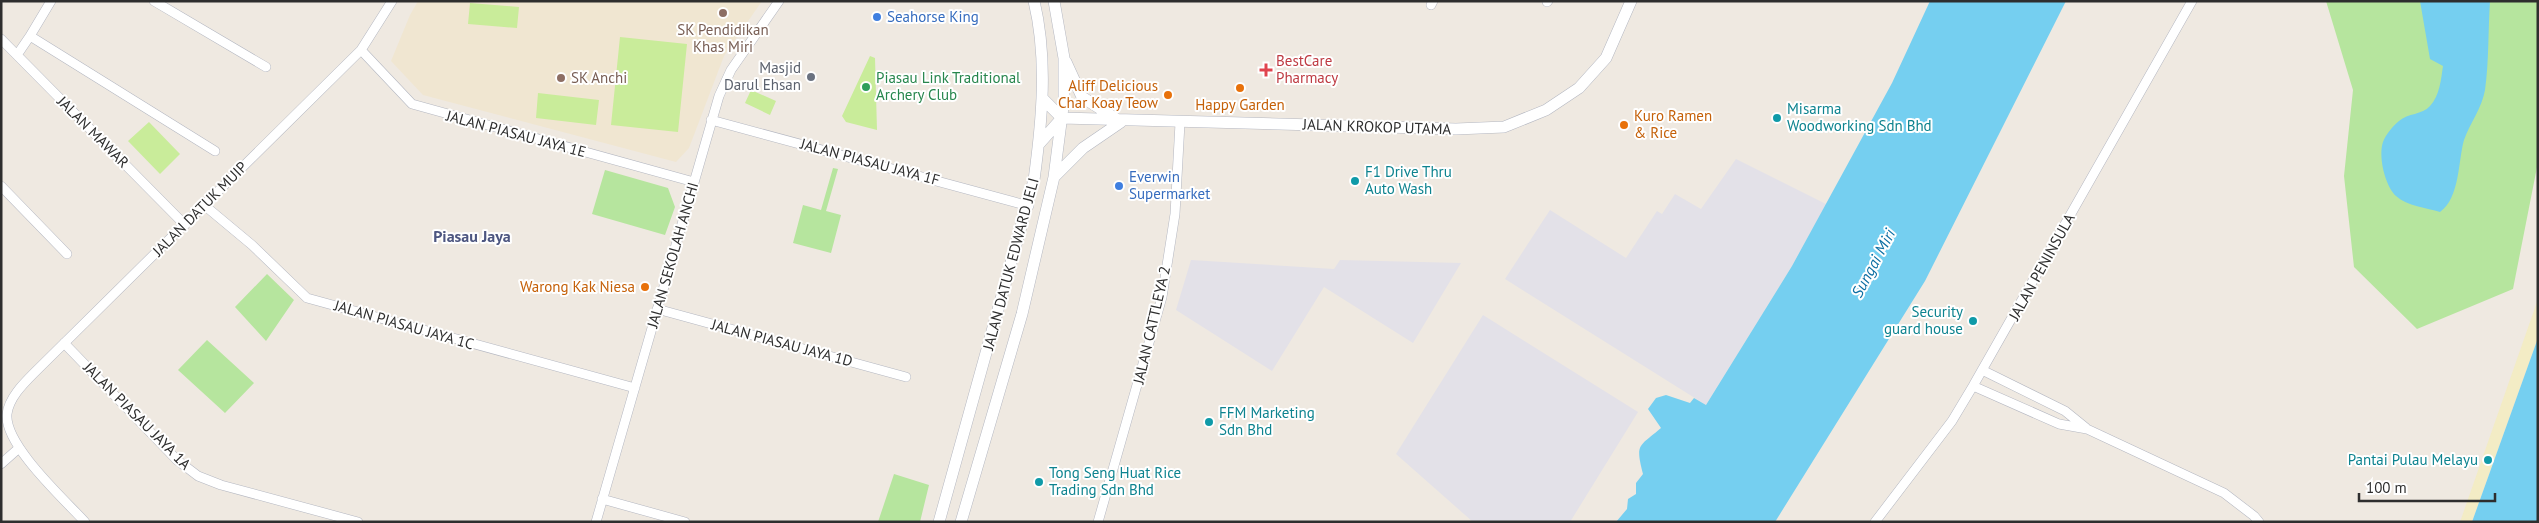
<svg xmlns="http://www.w3.org/2000/svg" width="2539" height="523" viewBox="0 0 2539 523" font-family="'PT Sans',sans-serif">
	<style>
		.industrial { fill: #e3e1e8 }
		.education { fill: #f0e6d1 }
		.green { fill: #b6e59e }
		.sand { fill: #f3ecc5 }
		.pitch { fill: #c9ec9a }
		.water { fill: #75cff0 }
		.lines { fill: none; stroke-linecap: round; stroke-linejoin: round }
		.minor-casing { stroke: #b4b7c1; stroke-width: 10 }
		.tertiary-casing { stroke: #b4b7c1; stroke-width: 12 }
		.minor { stroke: #fff; stroke-width: 9 }
		.tertiary { stroke: #fff; stroke-width: 11 }
		.education-dot { fill: #8d6e63; stroke: #fff; stroke-width: 2 }
		.shop-dot { fill: #3f7fe0; stroke: #fff; stroke-width: 2 }
		.health-dot { fill: #e0444e; stroke: #fff; stroke-width: 2 }
		.worship-dot { fill: #6b7280; stroke: #fff; stroke-width: 2 }
		.leisure-dot { fill: #2e9e5b; stroke: #fff; stroke-width: 2 }
		.food-dot { fill: #e8710a; stroke: #fff; stroke-width: 2 }
		.culture-dot { fill: #0f9aa8; stroke: #fff; stroke-width: 2 }
		.labels { text-anchor: middle; stroke-width: 4; stroke-linejoin: round; paint-order: stroke }
		.shop-label { font-size: 15px; fill: #366cbe; stroke: #fff; text-anchor: start }
		.education-label { font-size: 15px; fill: #785e54; stroke: #fff }
		.health-label { font-size: 15px; fill: #be3a42; stroke: #fff; text-anchor: start }
		.worship-label { font-size: 15px; fill: #5b616d; stroke: #fff; text-anchor: end }
		.leisure-label { font-size: 15px; fill: #27864d; stroke: #fff; text-anchor: start }
		.food-label { font-size: 15px; fill: #c56008; stroke: #fff; text-anchor: end }
		.culture-label { font-size: 15px; fill: #0d838f; stroke: #fff; text-anchor: start }
		.street-label { font-size: 15px; fill: #2e2e2e; stroke: #fff }
		.neighbourhood-label { font-size: 16px; font-weight: bold; fill: #4d5680; stroke: #fff }
		.water-label { font-size: 16px; font-style: italic; fill: #0d6fa3; stroke: #fff }
	</style>
	<rect width="100%" height="100%" fill="#efe9e1"/>
	<!-- industrial -->
	<path class="industrial" d="M1736 159 1826 204 1792 266 1706 405 1505 279 1550 210 1626 258 1657 211 1662 214 1675 194 1701 209Z
		M1191 260 1334 269 1340 260 1461 263 1413 343 1324 287 1272 371 1176 310Z
		M1483 315 1638 412 1570 522H1473L1396 454Z"/>
	<!-- education -->
	<path class="education" d="M418 1H762L724 56 689 148 676 162 423 95 391 61 410 15Z"/>
	<!-- green -->
	<path class="green" d="M2326 1H2538V162L2513 289 2417 329 2354 267 2344 176 2353 90Z
		M833 168 838 169 826 211 841 215 831 253 793 243 803 205 821 210Z
		M605 170 668 188 675 207 665 235 592 214Z
		M267 274 294 300 266 341 235 307Z
		M207 340 254 383 225 413 178 370Z
		M894 474 929 485 920 522H878Z"/>
	<!-- sand -->
	<path class="sand" d="M2538 299V338L2472 522H2460Z"/>
	<!-- pitch -->
	<path class="pitch" d="M470 3 519 7 517 28 468 24Z
		M620 37 687 44 678 132 611 125Z
		M870 56 875 58 877 130 846 122 842 116Z
		M751 90 776 101 770 115 745 103Z
		M538 93 599 100 596 125 536 118Z
		M149 122 180 154 160 174 128 141Z"/>
	<!-- water -->
	<path class="water" d="M1930 1H2066L1925 281 1775 522H1616L1627 509 1628 499 1636 494V483L1643 474C1635 443 1639 447 1661 428L1648 409 1656 398 1666 395 1690 403 1694 398 1706 405 1792 266 1892 83Z
		M2420 1H2490C2488 31 2489 61 2485 90 2482 108 2470 123 2464 140 2458 161 2460 198 2440 212 2427 208 2407 206 2396 196 2385 186 2378 156 2383 142 2386 134 2393 126 2399 121 2408 113 2422 115 2430 106 2440 95 2441 79 2443 66L2430 59Z
		M2538 338V522H2472Z"/>
	<g class="lines">
		<!-- minor casing -->
		<g class="minor-casing">
			<path id="minor" d="M51 1 30 36 215 151
				M154 1 266 67
				M1547 2 1548 1
				M1431 5 1433 1
				M1 39 185 225
				M361 50 412 104 694 182
				M17 55 30 36
				M711 120 1029 206
				M1 186 67 254
				M204 205 252 245 307 298 635 388
				M657 309 906 377
				M64 343 177 460 198 476 221 485 358 522
				M1982 370 2065 411 2086 428
				M1973 386 2059 424 2087 429 2224 493 2254 516 2259 522
				M1 464 19 448
				M602 499 685 522
				M85 522C65 500 4 445 7 414 9 398 23 384 34 373L361 50 392 1
				M596 522 719 96 731 70 779 1
				M1098 522 1162 297 1175 214 1180 123
				M1875 522 1952 421 1973 386 2192 1"/>
		</g>
		<!-- tertiary casing -->
		<g class="tertiary-casing">
			<path id="tertiary" d="M1066 62 1082 97 1118 120
				M1042 98 1062 118
				M1062 118 1456 129 1504 127 1546 110 1579 88 1606 58 1631 1
				M1039 144 1062 118
				M1054 177 1083 148 1121 122
				M939 522 1034 180C1042 121 1048 59 1034 1
				M961 522 1022 314 1054 177 1064 99V58L1054 1"/>
		</g>
		<!-- minor -->
		<use href="#minor" class="minor"/>
		<!-- tertiary -->
		<use href="#tertiary" class="tertiary"/>
	</g>
	<!-- markers -->
	<g class="education-dot">
		<circle cx="723" cy="13" r="5"/>
		<circle cx="561" cy="78" r="5"/>
	</g>
	<g class="shop-dot">
		<circle cx="877" cy="17" r="5"/>
		<circle cx="1119" cy="186" r="5"/>
	</g>
	<path class="health-dot" d="M1263.5 62.5h5v5h5v5h-5v5h-5v-5h-5v-5h5z"/>
	<circle class="worship-dot" cx="811" cy="77" r="5"/>
	<circle class="leisure-dot" cx="866" cy="87" r="5"/>
	<g class="food-dot">
		<circle cx="1240" cy="88" r="5"/>
		<circle cx="1168" cy="95" r="5"/>
		<circle cx="1624" cy="125" r="5"/>
		<circle cx="645" cy="287" r="5"/>
	</g>
	<g class="culture-dot">
		<circle cx="1777" cy="118" r="5"/>
		<circle cx="1355" cy="181" r="5"/>
		<circle cx="1973" cy="321" r="5"/>
		<circle cx="1209" cy="422" r="5"/>
		<circle cx="2488" cy="460" r="5"/>
		<circle cx="1039" cy="482" r="5"/>
	</g>
	<g class="labels">
		<!-- shop labels -->
		<g class="shop-label">
			<text x="887" y="22">Seahorse King</text>
			<text x="1129" y="182">Everwin<tspan x="1129" dy="17">Supermarket</tspan></text>
		</g>
		<!-- education labels -->
		<g class="education-label">
			<text x="723" y="35">SK Pendidikan<tspan x="723" dy="17">Khas Miri</tspan></text>
			<text x="571" y="83" text-anchor="start">SK Anchi</text>
		</g>
		<!-- health labels -->
		<g class="health-label">
			<text x="1276" y="66">BestCare<tspan x="1276" dy="17">Pharmacy</tspan></text>
		</g>
		<!-- worship labels -->
		<g class="worship-label">
			<text x="801" y="73">Masjid<tspan x="801" dy="17">Darul Ehsan</tspan></text>
		</g>
		<!-- leisure labels -->
		<g class="leisure-label">
			<text x="876" y="83">Piasau Link Traditional<tspan x="876" dy="17">Archery Club</tspan></text>
		</g>
		<!-- food labels -->
		<g class="food-label">
			<text x="1158" y="91">Aliff Delicious<tspan x="1158" dy="17">Char Koay Teow</tspan></text>
			<text x="1240" y="110" text-anchor="middle">Happy Garden</text>
			<text x="1634" y="121" text-anchor="start">Kuro Ramen<tspan x="1634" dy="17">&amp; Rice</tspan></text>
			<text x="635" y="292">Warong Kak Niesa</text>
		</g>
		<!-- culture labels -->
		<g class="culture-label">
			<text x="1787" y="114">Misarma<tspan x="1787" dy="17">Woodworking Sdn Bhd</tspan></text>
			<text x="1365" y="177">F1 Drive Thru<tspan x="1365" dy="17">Auto Wash</tspan></text>
			<text x="1963" y="317" text-anchor="end">Security<tspan x="1963" dy="17">guard house</tspan></text>
			<text x="1219" y="418">FFM Marketing<tspan x="1219" dy="17">Sdn Bhd</tspan></text>
			<text x="2478" y="465" text-anchor="end">Pantai Pulau Melayu</text>
			<text x="1049" y="478">Tong Seng Huat Rice<tspan x="1049" dy="17">Trading Sdn Bhd</tspan></text>
		</g>
		<!-- street labels -->
		<g class="street-label">
			<text transform="translate(1377 127) rotate(2)" y="5">JALAN KROKOP UTAMA</text>
			<text transform="translate(93 132) rotate(45)" y="5">JALAN MAWAR</text>
			<text transform="translate(516 134) rotate(15)" y="5">JALAN PIASAU JAYA 1E</text>
			<text transform="translate(870 162) rotate(15)" y="5">JALAN PIASAU JAYA 1F</text>
			<text transform="translate(200 209) rotate(-45)" y="5">JALAN DATUK MUIP</text>
			<text transform="translate(673 255) rotate(-74)" y="5">JALAN SEKOLAH ANCHI</text>
			<text transform="translate(1011 264) rotate(-75)" y="5">JALAN DATUK EDWARD JELI</text>
			<text transform="translate(2042 267) rotate(-61)" y="5">JALAN PENINSULA</text>
			<text transform="translate(404 325) rotate(16)" y="5">JALAN PIASAU JAYA 1C</text>
			<text transform="translate(1152 325) rotate(-77)" y="5">JALAN CATTLEYA 2</text>
			<text transform="translate(782 343) rotate(15)" y="5">JALAN PIASAU JAYA 1D</text>
			<text transform="translate(137 416) rotate(45)" y="5">JALAN PIASAU JAYA 1A</text>
		</g>
		<!-- neighbourhood labels -->
		<g class="neighbourhood-label">
			<text x="472" y="242">Piasau Jaya</text>
		</g>
		<!-- water labels -->
		<g class="water-label">
			<text transform="translate(1873 263) rotate(-62)" y="6">Sungai Miri</text>
		</g>
	</g>
	<!-- border -->
	<rect width="2539" height="523" fill="none" stroke="#2e2e2e" stroke-width="5"/>
	<!-- scale -->
	<path d="M2359 493v8h136v-8" fill="none" stroke="#2e2e2e" stroke-width="2.5"/>
	<text x="2366" y="493" font-size="15" fill="#2e2e2e" stroke="#ffffff" stroke-width="4" paint-order="stroke">100 m</text>
</svg>
